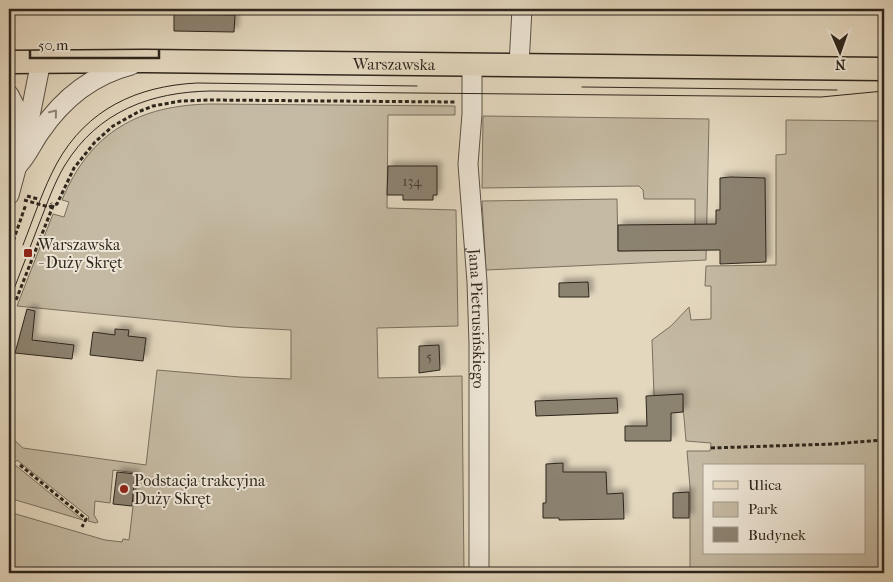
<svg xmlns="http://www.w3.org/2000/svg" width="893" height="582" viewBox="0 0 893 582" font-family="'IM FELL French Canon',serif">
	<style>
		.green { fill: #c4b9a2; stroke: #79705f; fill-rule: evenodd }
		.building { fill: #8c8270; stroke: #2e261c; filter: url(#shadow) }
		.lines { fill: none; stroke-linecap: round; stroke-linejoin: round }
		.minor-casing { stroke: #5b5244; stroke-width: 21 }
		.major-casing { stroke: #2e261c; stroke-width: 25 }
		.path { stroke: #2e261c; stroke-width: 3; stroke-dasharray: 4 2.5; stroke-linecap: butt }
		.minor { stroke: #ede5d5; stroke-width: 19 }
		.major { stroke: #e3d7be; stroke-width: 22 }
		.tram { stroke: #2e261c; stroke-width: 1 }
		.oneway { stroke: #8e8678 }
		.poi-dot { fill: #8f2418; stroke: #ede5d5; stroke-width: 2 }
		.labels { text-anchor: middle; stroke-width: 4; stroke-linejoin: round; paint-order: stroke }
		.number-label { font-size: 14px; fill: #463d31 }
		.street-label { font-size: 16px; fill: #2e261c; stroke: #ede5d5 }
		.poi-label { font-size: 16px; fill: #2e261c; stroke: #ede5d5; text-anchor: start }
	</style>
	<defs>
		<filter id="shadow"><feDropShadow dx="4.5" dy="-4.5" stdDeviation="2.5" flood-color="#0004"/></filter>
	</defs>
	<rect width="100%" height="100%" fill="#e3d7be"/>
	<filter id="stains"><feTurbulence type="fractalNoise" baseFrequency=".004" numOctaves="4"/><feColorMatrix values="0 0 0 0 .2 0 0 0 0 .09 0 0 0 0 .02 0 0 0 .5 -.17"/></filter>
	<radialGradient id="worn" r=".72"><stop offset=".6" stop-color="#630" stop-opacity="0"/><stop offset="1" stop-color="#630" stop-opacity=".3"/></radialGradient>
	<!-- green -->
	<path class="green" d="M211 104 455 106V115H388L387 208 456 210 458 326 377 328 378 378 462 376 464 573H9V512L105 540 122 542 123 539 129 540 137 473 113 470 110 503 95 501 94 515 98 522 96 523 88 521 89 517 17 460 14 464 83 520 9 498V432L12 438 23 448 146 465 157 370 240 377 291 379V330L232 327 17 306 53 214 64 217 69 202 62 200C90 132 139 105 211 104Z
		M483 116 709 119 706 260 486 270 482 201 617 199 618 251 695 250V199H644L643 190 639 186 482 188Z
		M786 120 884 121V573H690V487L687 451H710L711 443 686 441 682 394 654 396 652 340 671 326 689 307 691 320 711 319V286H705L706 266 776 265V155L786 154ZM704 466H864V553H704Z"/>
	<!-- building -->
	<path class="building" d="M174 14 235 15 234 32 174 31Z
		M388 166H437V195H433V200H403V195H387Z
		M731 177 765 178 766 262 720 264V250L618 251V225L716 224V210H720V178Z
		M588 282 589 297H559V283Z
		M27 309 35 311 32 340 74 345 72 359 15 353Z
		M115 329 129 330 128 336 146 338 143 361 90 355 93 332 115 335Z
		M439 345 440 370 419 373V346Z
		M683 394V412L671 413V441H625V426H647L646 396Z
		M617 398 618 413 536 416 535 401Z
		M563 463V472H606L607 494 623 493 624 519 559 520V518H543V503H546V464Z
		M117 472 135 474 132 506 113 504Z
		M689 492V518H673V493Z"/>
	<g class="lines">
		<!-- minor casing -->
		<g class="minor-casing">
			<g id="minor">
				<path id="s1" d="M472 65V114L468 164 477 282 479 344V573"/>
				<path d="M519 65 522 9"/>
				<path d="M9 95 19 115 23 136"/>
				<path d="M16 167C27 157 32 143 40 132 63 98 92 75 131 65"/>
				<path d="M9 195 29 121 41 61"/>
			</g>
		</g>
		<!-- major casing -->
		<g class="major-casing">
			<g id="major">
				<path id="s2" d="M9 62 145 61 884 69"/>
			</g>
		</g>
		<!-- path -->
		<path class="path" d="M27 196 38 199
			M24 200 49 207 57 204 74 168 95 142 113 126 138 112 153 106 181 101 211 100 455 102
			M9 253 26 204
			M16 300 53 206 51 203
			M711 448 833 444 884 440
			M20 465 86 519 82 527"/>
		<!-- minor -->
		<use href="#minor" class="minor"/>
		<!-- major -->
		<use href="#major" class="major"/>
		<!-- tram -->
		<path class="tram" d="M582 87 837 90
			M23 245C34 217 43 189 57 163 87 109 137 86 197 83L417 86
			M9 302C19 276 29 250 39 224 47 204 54 183 65 165 98 111 151 92 211 91L821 97 884 91"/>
	</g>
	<!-- one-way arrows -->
	<defs><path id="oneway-chevron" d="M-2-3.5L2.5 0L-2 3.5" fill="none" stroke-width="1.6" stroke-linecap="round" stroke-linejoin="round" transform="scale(1.25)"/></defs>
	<use class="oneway" href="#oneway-chevron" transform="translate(54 113) rotate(-51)"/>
	<!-- markers -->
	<g class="poi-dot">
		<rect x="23" y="248" width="10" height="10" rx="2.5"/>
		<circle cx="124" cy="489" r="5"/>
	</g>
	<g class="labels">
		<!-- number labels -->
		<g class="number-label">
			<text x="412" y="186">134</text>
			<text x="429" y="361">5</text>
		</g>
		<!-- street labels -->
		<g class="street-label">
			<text dy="6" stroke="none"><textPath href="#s2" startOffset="385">Warszawska</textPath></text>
			<text dy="6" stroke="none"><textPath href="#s1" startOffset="254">Jana Pietrusińskiego</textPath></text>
		</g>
		<!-- poi labels -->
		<g class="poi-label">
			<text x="38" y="250">Warszawska<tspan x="38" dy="18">- Duży Skręt</tspan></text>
			<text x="134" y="486">Podstacja trakcyjna<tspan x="134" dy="18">Duży Skręt</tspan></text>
		</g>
	</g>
	<!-- margin -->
	<rect width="893" height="582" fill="none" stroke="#e3d7be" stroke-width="30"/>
	<rect x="10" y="10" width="873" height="562" fill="none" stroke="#2e261c" stroke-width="2.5"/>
	<rect x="15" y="15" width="863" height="552" fill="none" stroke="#2e261c"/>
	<!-- legend -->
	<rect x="703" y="464" width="162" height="90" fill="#ede5d5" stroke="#a1998b"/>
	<rect x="713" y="481" width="25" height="8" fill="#e3d7be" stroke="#a1998b"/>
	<text x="748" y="490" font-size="15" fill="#2e261c">Ulica</text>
	<rect x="713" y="502" width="25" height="15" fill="#c4b9a2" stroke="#a1998b"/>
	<text x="748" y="514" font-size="15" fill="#2e261c">Park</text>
	<rect x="713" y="527" width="25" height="15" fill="#8c8270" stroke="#a1998b"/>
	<text x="748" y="540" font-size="15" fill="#2e261c">Budynek</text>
	<!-- north arrow -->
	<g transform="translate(840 52) rotate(178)" stroke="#ede5d5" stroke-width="4" paint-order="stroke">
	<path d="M0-4L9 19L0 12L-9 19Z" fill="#2e261c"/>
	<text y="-8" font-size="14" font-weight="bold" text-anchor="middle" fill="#2e261c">N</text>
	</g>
	<!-- scale -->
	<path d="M30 50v8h129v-8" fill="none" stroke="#2e261c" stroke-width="2.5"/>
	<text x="38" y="50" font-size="15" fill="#2e261c" stroke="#ede5d5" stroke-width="4" paint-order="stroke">50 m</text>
	<rect width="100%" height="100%" filter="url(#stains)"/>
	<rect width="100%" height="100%" fill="url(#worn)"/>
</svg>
